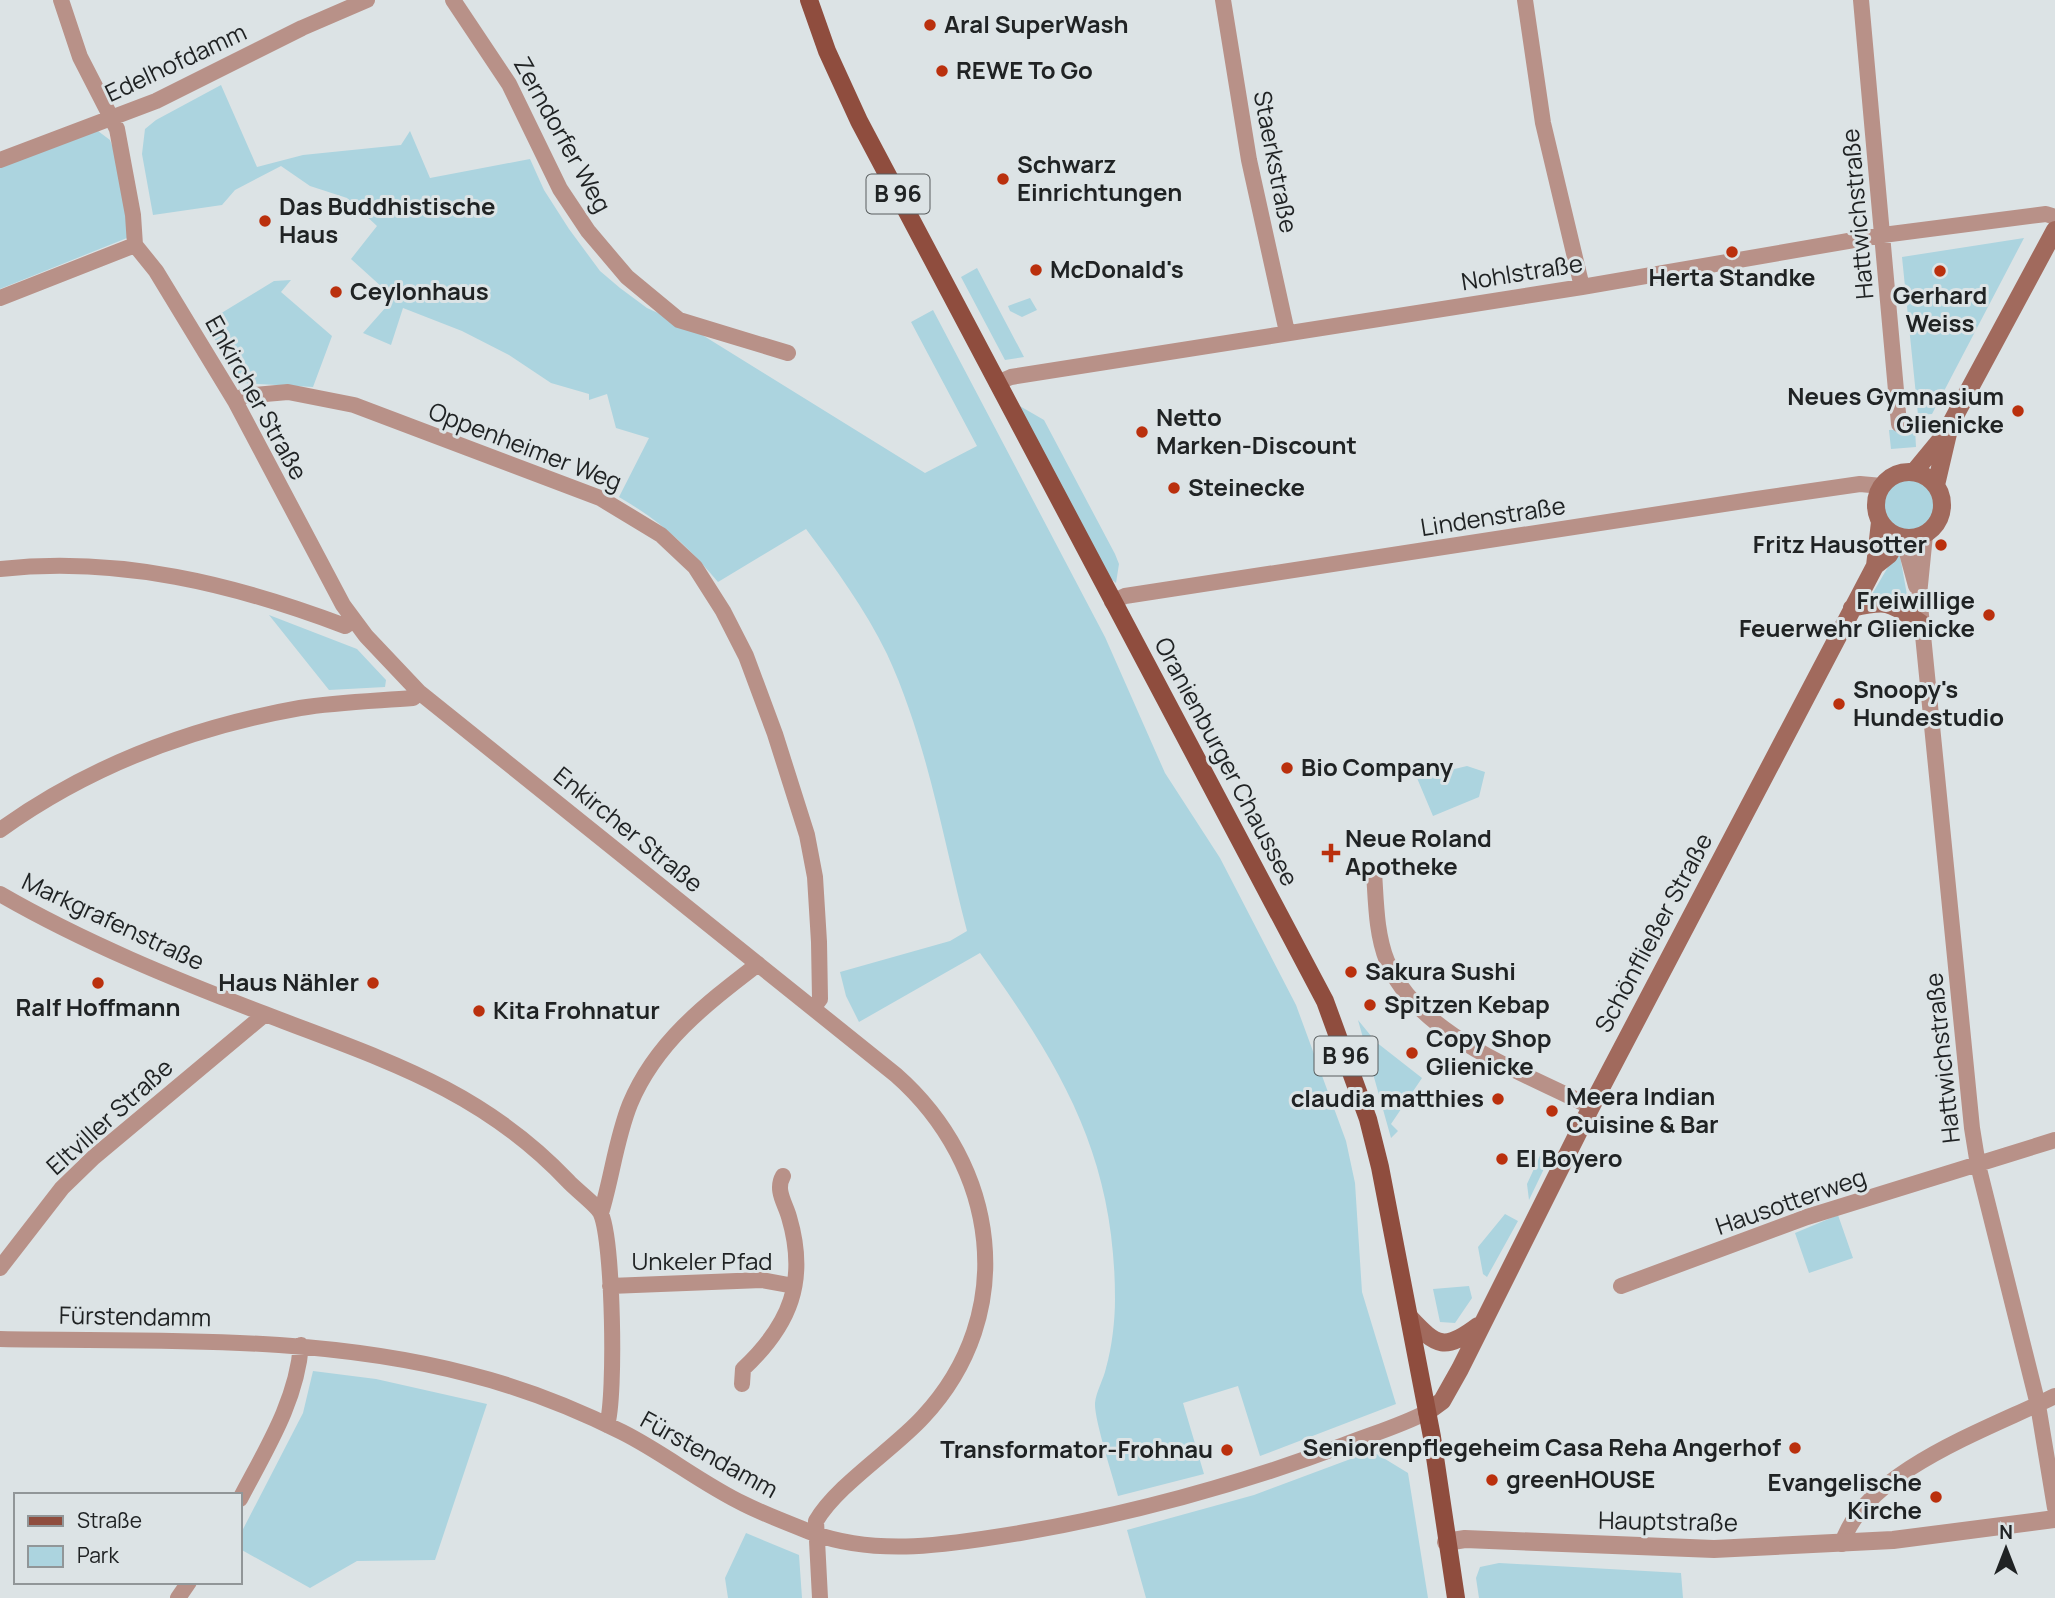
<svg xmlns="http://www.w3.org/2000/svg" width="2055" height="1598" viewBox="0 0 2055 1598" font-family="Manrope,sans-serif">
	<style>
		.green { fill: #acd4df }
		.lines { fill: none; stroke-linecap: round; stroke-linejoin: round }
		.minor { stroke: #b89188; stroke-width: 16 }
		.tertiary { stroke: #b89188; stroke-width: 18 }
		.secondary { stroke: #a16a5d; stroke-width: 18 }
		.primary { stroke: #8f4d3e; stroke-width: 18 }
		.poi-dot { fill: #ba300d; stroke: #dce3e5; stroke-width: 2.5 }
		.labels { text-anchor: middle; stroke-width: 6; stroke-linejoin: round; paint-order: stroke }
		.shield { fill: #dce3e5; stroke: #585d5e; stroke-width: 2 }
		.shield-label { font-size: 23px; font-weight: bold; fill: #202324 }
		.poi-label { font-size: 24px; font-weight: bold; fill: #202324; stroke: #dce3e5; text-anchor: start }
		.street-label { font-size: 24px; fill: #202324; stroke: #dce3e5 }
	</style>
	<rect width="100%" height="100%" fill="#dce3e5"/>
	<!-- green -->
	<path class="green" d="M221 85 257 167 303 155 401 145 410 131 430 178 530 159 544 190 569 229 600 271 620 288 647 308 691 328 925 473 977 446 911 322 933 310 1105 637 1165 773 1220 858 1296 1005 1346 1141 1355 1183 1362 1292 1396 1404 1260 1456 1238 1386 1183 1403 1204 1474 1118 1496C1113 1477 1094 1419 1095 1403 1096 1392 1104 1378 1106 1368 1112 1347 1115 1320 1115 1299 1115 1155 1061 1067 980 953L859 1022 846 996 840 972 950 941 967 931C943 839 927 740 887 654 865 609 836 569 806 529L718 582C689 547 659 520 619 497L649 438 616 428 607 394 589 400V394L551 383 509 355 462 331 403 308 391 345 363 333 394 298 351 259 377 226 347 198 310 186 281 166 235 190 222 205 153 215 142 154 145 129 156 120Z
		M98 131 110 140 113 148 128 215 127 238 0 289V163Z
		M2024 238 1932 414 1918 415 1902 257Z
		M977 268 1024 357 1005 360 961 277Z
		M291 280 281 292 332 336 313 387 241 383 205 323 274 281Z
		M1030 298 1037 310 1022 317 1010 311 1008 306Z
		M1018 405 1044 420 1115 554 1119 564 1116 583 1107 576Z
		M1915 429 1916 447 1891 449 1889 430Z
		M1884 505a25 25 0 1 1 50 0a25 25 0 1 1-50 0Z
		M1895 555 1900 556 1909 606 1888 595 1871 596Z
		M269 615 357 649 386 680 385 687 329 690Z
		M1467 766 1485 772 1479 797 1433 816 1417 778Z
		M1358 1020 1376 1042 1422 1078 1391 1124 1398 1131 1391 1138Z
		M1544 1147 1553 1150 1529 1200 1527 1184Z
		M1505 1214 1518 1221 1487 1277 1483 1274 1478 1247Z
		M1838 1215 1853 1258 1809 1273 1795 1233Z
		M1469 1286 1472 1298 1455 1323 1440 1322 1433 1289Z
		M313 1371 376 1379 487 1404 435 1560 357 1561 310 1588 240 1549V1535L303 1413Z
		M1372 1451 1408 1473 1428 1598H1146L1127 1530 1254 1495Z
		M746 1533 799 1555 802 1598H728L725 1578Z
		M1499 1563 1681 1573 1683 1598H1479L1476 1578 1480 1567Z"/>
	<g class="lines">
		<!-- minor -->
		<path class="minor" d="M61 0 80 57 117 129 133 215 135 245 156 271 235 401 343 605 366 636 419 692 896 1075C998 1165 1020 1313 923 1417 894 1449 837 1485 816 1521L820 1598
			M453 0 509 84 560 189 588 231 627 277 679 320 788 353
			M1223 0 1249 160 1287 332
			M1525 0 1543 123 1582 287
			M1861 0 1899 424
			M0 160 156 101 302 28 367 0
			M0 298 135 245
			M997 383 1011 377 1582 287 1883 235 2046 214 2055 217
			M235 401 244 396 288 392 354 405 600 498 661 535 695 567 723 611 746 656 775 734 807 835 815 877 819 942 820 999 814 1007
			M1925 535 1919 595 1972 1128 1978 1165 2038 1405 2055 1508
			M1903 538 1916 586
			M0 569C120 556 234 584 345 626L354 620
			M1112 602 1125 596 1757 499 1860 484 1882 486
			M0 830C89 766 193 727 300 708 337 702 375 701 413 698L419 692
			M1374 872C1376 901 1376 934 1387 961 1417 1036 1524 1072 1591 1107
			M0 894C83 942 176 980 265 1014 381 1059 480 1088 568 1181 575 1189 598 1206 601 1214 613 1242 616 1396 607 1425
			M601 1213C612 1177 616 1139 630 1104 656 1042 706 1004 758 964
			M0 1268 62 1188 94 1157 265 1014
			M610 1286 762 1280 794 1286
			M1621 1286 1807 1217 2055 1140
			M0 1339C157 1342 315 1334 468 1374 520 1387 574 1408 622 1432 664 1453 702 1484 744 1504 766 1515 790 1524 813 1533 878 1557 953 1544 1020 1533 1131 1514 1238 1485 1344 1445 1372 1434 1400 1426 1427 1412
			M742 1384 743 1369C790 1325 808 1281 789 1217 785 1203 775 1190 783 1176
			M240 1499C265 1451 297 1401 301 1345
			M1842 1544C1864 1471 1991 1428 2055 1396
			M178 1598 189 1582"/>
		<!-- tertiary -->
		<path class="tertiary" d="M1446 1542 1465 1539 1714 1549 1893 1540 2055 1519"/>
		<!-- secondary -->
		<path class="secondary" d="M1876 505a33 33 0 1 1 66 0a33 33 0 1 1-66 0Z
			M1914 472 1947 432
			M1936 485 1950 425 2055 230
			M1875 566 1889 555 1899 537
			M1852 608C1891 599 1890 603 1922 624
			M1410 1318C1437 1347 1445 1351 1478 1326
			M1427 1412 1442 1401 1460 1369 1591 1107 1875 566 1880 522"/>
		<!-- primary -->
		<path class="primary" d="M809 0 827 51 859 121 1325 1001 1368 1119 1380 1167 1432 1437 1456 1598"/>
	</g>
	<!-- markers -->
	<g class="poi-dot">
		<circle cx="930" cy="25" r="7"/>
		<circle cx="942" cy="71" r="7"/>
		<circle cx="1003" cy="179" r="7"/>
		<circle cx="265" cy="221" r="7"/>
		<circle cx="1732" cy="252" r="7"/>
		<circle cx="1036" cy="270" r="7"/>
		<circle cx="1940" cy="271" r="7"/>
		<circle cx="336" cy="292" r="7"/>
		<circle cx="2018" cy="411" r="7"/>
		<circle cx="1142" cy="432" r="7"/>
		<circle cx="1174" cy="488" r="7"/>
		<circle cx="1941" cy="545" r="7"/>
		<circle cx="1989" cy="615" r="7"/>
		<circle cx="1839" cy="704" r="7"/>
		<circle cx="1287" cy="768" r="7"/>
		<path d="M1327.5 842.5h7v7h7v7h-7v7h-7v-7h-7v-7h7z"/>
		<circle cx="1351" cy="972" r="7"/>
		<circle cx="98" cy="983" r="7"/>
		<circle cx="373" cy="983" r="7"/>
		<circle cx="1370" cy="1005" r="7"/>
		<circle cx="479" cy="1011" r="7"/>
		<circle cx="1412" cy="1053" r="7"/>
		<circle cx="1498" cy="1099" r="7"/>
		<circle cx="1552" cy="1111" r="7"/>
		<circle cx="1502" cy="1159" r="7"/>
		<circle cx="1795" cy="1448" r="7"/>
		<circle cx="1227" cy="1450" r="7"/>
		<circle cx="1492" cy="1480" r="7"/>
		<circle cx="1936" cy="1497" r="7"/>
	</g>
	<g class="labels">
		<!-- shield labels -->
		<g class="shield">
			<rect x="866.5" y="174.5" width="63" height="39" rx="5"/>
			<rect x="1314.5" y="1036.5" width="63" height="39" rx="5"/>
		</g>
		<g class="shield-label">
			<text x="898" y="202">B 96</text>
			<text x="1346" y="1064">B 96</text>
		</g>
		<!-- poi labels -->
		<g class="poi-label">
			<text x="944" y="33">Aral SuperWash</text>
			<text x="956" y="79">REWE To Go</text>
			<text x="1017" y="173">Schwarz<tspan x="1017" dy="28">Einrichtungen</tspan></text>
			<text x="279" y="215">Das Buddhistische<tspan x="279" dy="28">Haus</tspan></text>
			<text x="1050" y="278">McDonald's</text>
			<text x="1732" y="286" text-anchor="middle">Herta Standke</text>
			<text x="350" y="300">Ceylonhaus</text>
			<text x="1940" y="304" text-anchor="middle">Gerhard<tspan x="1940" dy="28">Weiss</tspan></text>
			<text x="2004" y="405" text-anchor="end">Neues Gymnasium<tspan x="2004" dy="28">Glienicke</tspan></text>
			<text x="1156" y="426">Netto<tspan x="1156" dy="28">Marken-Discount</tspan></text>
			<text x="1188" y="496">Steinecke</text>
			<text x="1927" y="553" text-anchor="end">Fritz Hausotter</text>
			<text x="1975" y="609" text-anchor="end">Freiwillige<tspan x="1975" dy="28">Feuerwehr Glienicke</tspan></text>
			<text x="1853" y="698">Snoopy's<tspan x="1853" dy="28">Hundestudio</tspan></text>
			<text x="1301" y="776">Bio Company</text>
			<text x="1345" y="847">Neue Roland<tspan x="1345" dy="28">Apotheke</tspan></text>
			<text x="1365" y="980">Sakura Sushi</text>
			<text x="359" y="991" text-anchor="end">Haus Nähler</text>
			<text x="1384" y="1013">Spitzen Kebap</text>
			<text x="98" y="1016" text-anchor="middle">Ralf Hoffmann</text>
			<text x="493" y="1019">Kita Frohnatur</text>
			<text x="1426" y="1047">Copy Shop<tspan x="1426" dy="28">Glienicke</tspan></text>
			<text x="1566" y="1105">Meera Indian<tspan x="1566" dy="28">Cuisine &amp; Bar</tspan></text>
			<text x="1484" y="1107" text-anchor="end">claudia matthies</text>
			<text x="1516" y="1167">El Boyero</text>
			<text x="1781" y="1456" text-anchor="end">Seniorenpflegeheim Casa Reha Angerhof</text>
			<text x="1213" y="1458" text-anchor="end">Transformator-Frohnau</text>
			<text x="1506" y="1488">greenHOUSE</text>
			<text x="1922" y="1491" text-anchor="end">Evangelische<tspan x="1922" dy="28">Kirche</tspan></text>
		</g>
		<!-- street labels -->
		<g class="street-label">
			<text transform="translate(176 63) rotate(-25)" y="8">Edelhofdamm</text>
			<text transform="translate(562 135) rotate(61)" y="8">Zerndorfer Weg</text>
			<text transform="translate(1275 162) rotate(79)" y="8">Staerkstraße</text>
			<text transform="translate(1858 214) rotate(-95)" y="8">Hattwichstraße</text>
			<text transform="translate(1522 273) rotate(-9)" y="8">Nohlstraße</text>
			<text transform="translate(256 398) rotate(61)" y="8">Enkircher Straße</text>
			<text transform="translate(525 447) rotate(21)" y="8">Oppenheimer Weg</text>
			<text transform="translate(1493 517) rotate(-9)" y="8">Lindenstraße</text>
			<text transform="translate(1226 762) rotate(62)" y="8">Oranienburger Chaussee</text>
			<text transform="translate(628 830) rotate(39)" y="8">Enkircher Straße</text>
			<text transform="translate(113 922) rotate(25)" y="8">Markgrafenstraße</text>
			<text transform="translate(1654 933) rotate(-62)" y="8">Schönfließer Straße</text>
			<text transform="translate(1943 1058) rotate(-96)" y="8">Hattwichstraße</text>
			<text transform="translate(110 1117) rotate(-42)" y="8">Eltviller Straße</text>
			<text transform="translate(1791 1202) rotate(-19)" y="8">Hausotterweg</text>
			<text x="702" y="1270">Unkeler Pfad</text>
			<text transform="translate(135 1317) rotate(1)" y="8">Fürstendamm</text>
			<text transform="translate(709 1455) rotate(29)" y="8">Fürstendamm</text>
			<text transform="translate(1668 1522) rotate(1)" y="8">Hauptstraße</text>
		</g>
	</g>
	<!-- legend -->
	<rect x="14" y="1493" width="228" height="91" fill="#dce3e5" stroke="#919698" stroke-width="2"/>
	<rect x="28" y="1516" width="35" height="10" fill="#8f4d3e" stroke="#919698" stroke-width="2"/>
	<text x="77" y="1528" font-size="21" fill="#202324">Straße</text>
	<rect x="28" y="1546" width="35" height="21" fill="#acd4df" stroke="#919698" stroke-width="2"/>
	<text x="77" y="1563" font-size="21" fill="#202324">Park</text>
	<!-- north arrow -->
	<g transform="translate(2006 1549)" stroke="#dce3e5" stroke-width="5" paint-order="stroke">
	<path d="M0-5L12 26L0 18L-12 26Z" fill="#202324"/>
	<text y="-10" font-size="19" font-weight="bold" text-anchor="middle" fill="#202324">N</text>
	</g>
</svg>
